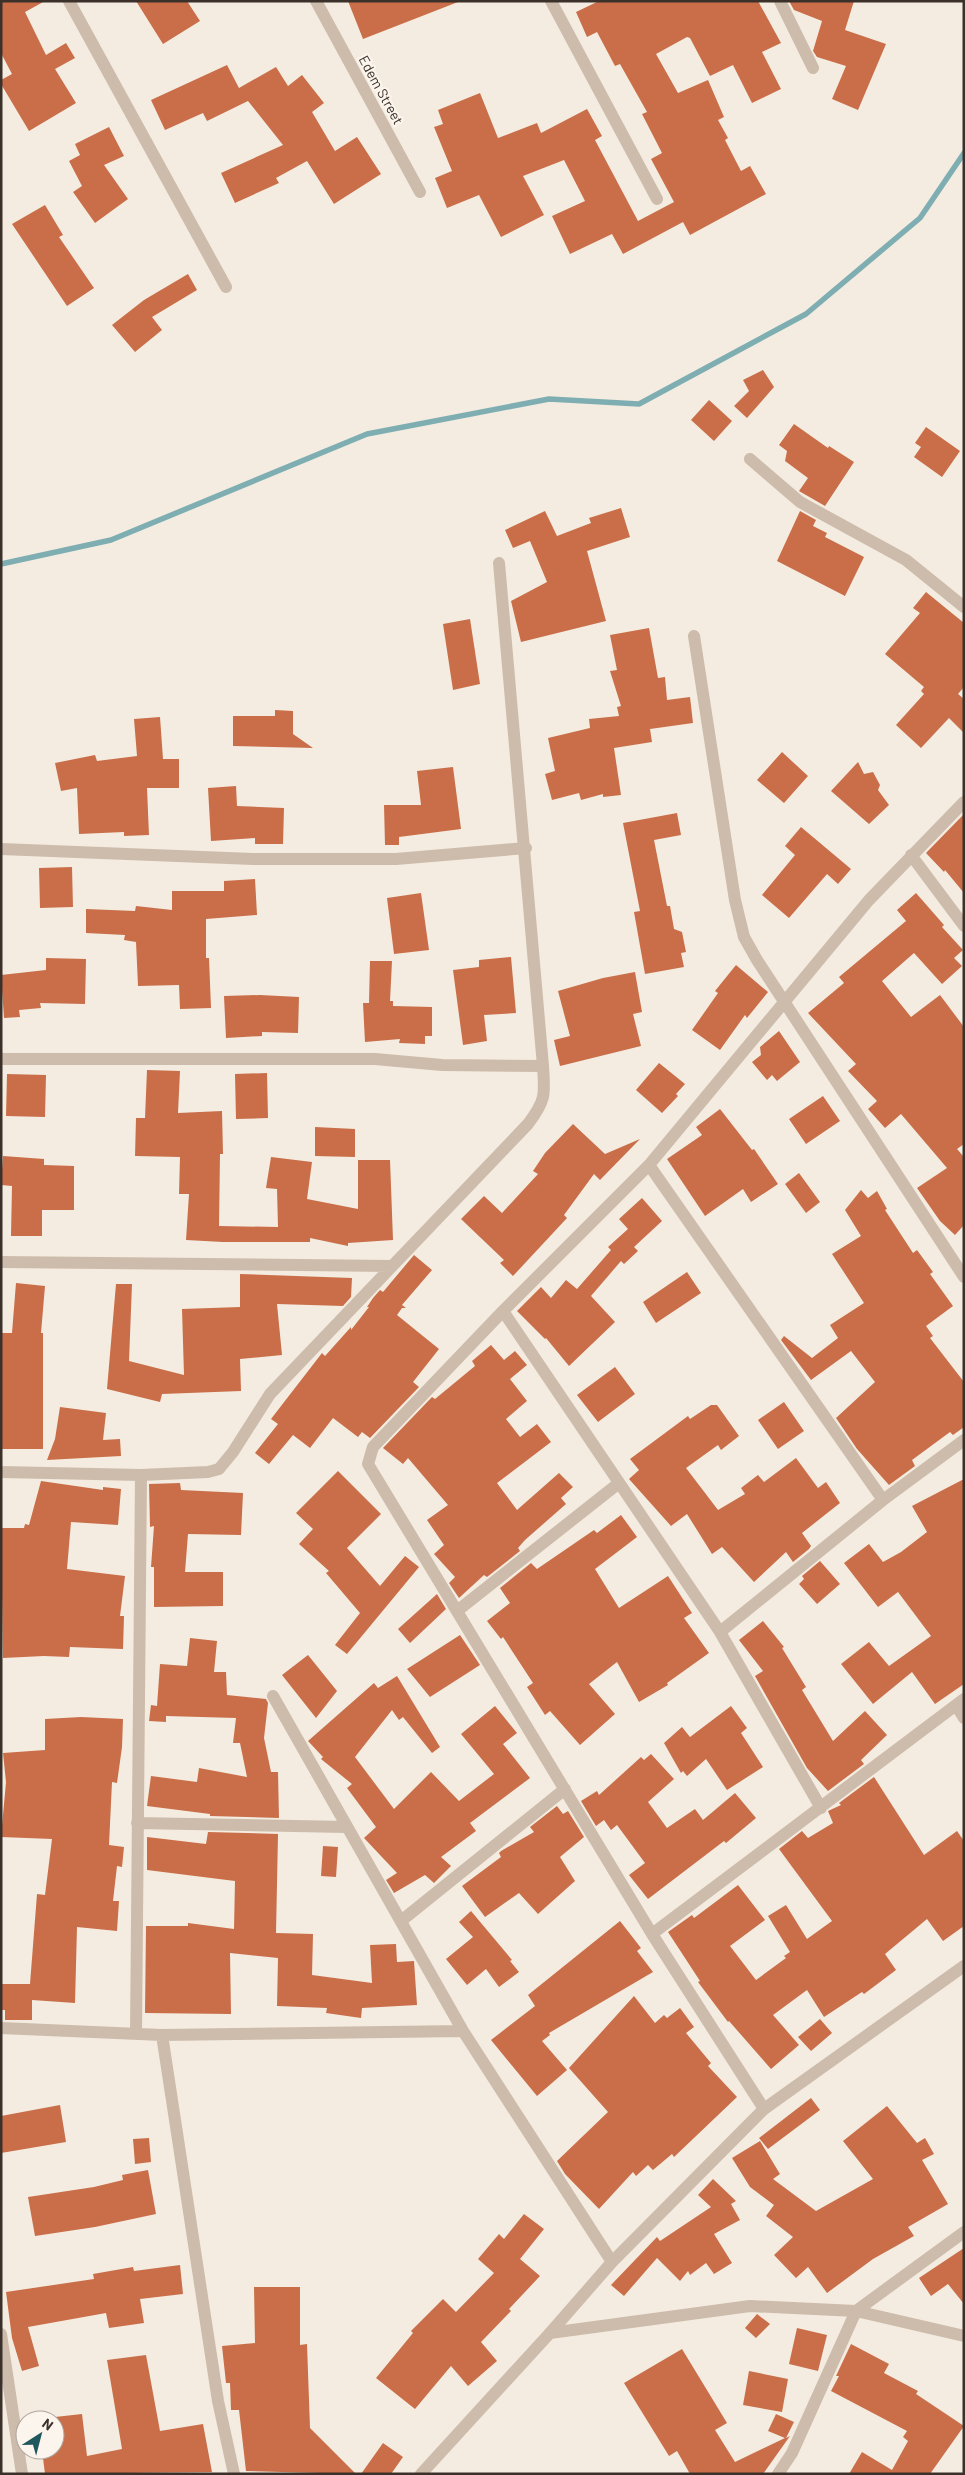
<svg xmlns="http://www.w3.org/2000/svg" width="965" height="2475" viewBox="0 0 965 2475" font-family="Barlow,sans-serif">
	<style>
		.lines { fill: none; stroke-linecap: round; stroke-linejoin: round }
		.stream { stroke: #7eaeb2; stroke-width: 5.5 }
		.building { fill: #c96e49 }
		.minor { stroke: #cdbcab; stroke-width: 12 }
		.tertiary { stroke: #cdbcab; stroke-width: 12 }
		.labels { text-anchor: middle; stroke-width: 4.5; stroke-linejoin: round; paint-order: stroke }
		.street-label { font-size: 14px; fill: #3b302a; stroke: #fbf5ed }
	</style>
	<rect width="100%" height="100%" fill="#f4ece0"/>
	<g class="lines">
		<!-- stream -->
		<path class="stream" d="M1 564 111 540 367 434 549 399 639 404 806 314 920 218 964 153"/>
	</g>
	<!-- building -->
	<path class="building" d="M1 1H45L25 12 46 55 66 43 75 58 55 69 76 103 29 131 1 84V80L12 74 1 53Z
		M136 1H187L200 21 163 44Z
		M348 1H458V2L363 39Z
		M599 1H758L781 43 762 52 781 89 752 103 733 65 710 76 690 38 687 37 656 54 678 93 708 80 724 117 718 120 728 138 725 140 741 171 750 166 766 194 690 235 683 222 623 254 612 234 570 254 552 216 585 201 564 160 523 176 544 215 501 237 479 195 447 208 435 178 452 171 434 127 443 124 438 110 480 93 498 138 537 123 541 133 587 109 602 136 595 140 638 221 674 202 651 159 662 153 642 114 647 112 620 64 615 66 597 32 587 37 576 12Z
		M789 1H854L845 30 886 44 858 110 832 99 846 66 817 57 813 51 822 21 794 10Z
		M227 65 239 88 276 67 288 86 302 75 324 103 312 112 335 151 357 137 381 174 334 204 307 161 276 178 279 183 235 203 221 173 283 145 248 101 207 121 203 113 165 130 151 100Z
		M109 127 124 156 104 165 128 199 95 223 73 192 82 186 69 161 80 155 75 144Z
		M45 205 63 235 59 237 94 288 67 306 12 224Z
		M188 274 197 290 152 317 162 330 135 352 112 325 144 300Z
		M763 370 774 387 747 418 734 406 749 391 743 380Z
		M709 400 732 421 714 441 691 420Z
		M794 424 828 448 829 446 854 462 825 506 799 491 808 478 785 461 787 451 779 445Z
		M926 427 960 451 942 477 914 457 921 447 915 443Z
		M621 508 630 537 587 551 606 621 521 642 511 601 547 582 530 541 513 548 505 530 545 511 557 536 591 523 589 518Z
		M800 511 816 520 813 526 827 533 825 537 864 557 845 596 777 561Z
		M926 592 964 623V687L958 694 964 699V733L949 718 921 748 896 725 924 694 921 691 924 687 885 654 920 613 913 608Z
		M470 619 480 684 453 690 443 624Z
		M649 628 658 678 665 677 667 700 690 697 693 723 650 729 652 742 614 748 621 795 603 797V794L581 800 579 793 552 800 545 774 555 771 548 738 590 728 589 719 619 716 617 707 621 706 610 671 617 670 610 635Z
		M275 710 293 711V734L313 748 233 746V716H275Z
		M160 717 163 759H179V788H147L149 835 124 836V832L79 834 77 788 61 791 55 763 95 755 97 761 137 756 134 719Z
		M782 752 808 776 784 803 757 780Z
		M858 762 864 774 873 772 880 785 878 790 889 805 869 824 831 791Z
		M453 767 461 829 399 837V845H385L384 805H421L417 771Z
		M236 786 237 806 284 808 283 844H255V838L211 841 208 788Z
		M677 813 681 835 654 840 667 906H670L674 929 682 932 686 952 681 953 684 967 645 974 634 912 640 911 623 823Z
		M964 814V893L945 870 944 872 926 853Z
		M801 827 851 869 838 884 827 874 789 918 762 895 795 855 785 846Z
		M72 867 73 907 40 908 39 868Z
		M255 879 257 915 206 919V958H209L211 1008 180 1009 179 985 138 986 136 942 124 940 125 935 86 933V909L135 911 136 906 172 910V891H224V881Z
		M421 893 429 950 394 954 387 898Z
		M916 893 944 925 942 927 963 950 954 958 962 966 942 984 914 953 882 981 911 1017 940 995 964 1027V1144L957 1149 964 1157V1225L955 1235 940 1221 917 1188 947 1168 901 1114 885 1128 868 1109 877 1101 848 1071 856 1064 808 1013 844 983 839 977 906 921 897 910Z
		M511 957 516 1013 484 1015 487 1041 463 1045 453 970 479 967V960Z
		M46 958 86 959 85 1004 40 1003 41 1008 19 1010 20 1017 4 1018 1 975 46 970Z
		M370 961H392L390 1001H393V1006L432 1007V1036H425V1044L399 1043 400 1039 365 1042 363 1003H369Z
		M736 965 768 992 747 1018 745 1015 720 1050 692 1030 718 993 715 991Z
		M635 972 642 1012 633 1014 641 1046 560 1066 554 1040 570 1036 558 991 603 978Z
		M260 995 299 997 298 1033 262 1032V1036L226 1038 224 996Z
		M779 1031 800 1062 777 1081 772 1075 767 1080 752 1062 761 1055 760 1047Z
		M659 1063 685 1084 676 1094 678 1096 662 1113 636 1090Z
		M147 1070 180 1071 178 1113 222 1111 223 1154H220L219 1226 278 1227 277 1189 266 1188 271 1157 312 1162 307 1199 358 1209V1160H390L393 1240 348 1243V1246L310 1238V1242H223L186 1240 189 1194H179L180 1157 135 1156 136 1118H145Z
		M267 1073 268 1118 236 1119 235 1074Z
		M7 1074 46 1075 45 1117 6 1116Z
		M823 1096 840 1121 806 1144 789 1119Z
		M720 1109 752 1150 754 1149 778 1184 751 1202 743 1189 705 1216 667 1159 702 1135 696 1127Z
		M573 1124 605 1154 640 1139 600 1180 594 1174 564 1215 567 1218 513 1276 500 1263 504 1260 461 1219 484 1196 502 1213 538 1174 533 1171 545 1153Z
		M315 1127 355 1129V1157L315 1156Z
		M3 1156 44 1159V1165L74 1166V1210H42V1236H11L12 1186 1 1185Z
		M799 1173 820 1202 806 1213 785 1184Z
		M861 1190 868 1198 877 1191 887 1209 885 1210 913 1253 917 1250 933 1272 930 1274 953 1306 926 1326 933 1336 930 1338 964 1382V1427L953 1435 950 1432 912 1460 915 1466 889 1485 857 1449 836 1418 875 1382 851 1351 811 1380 781 1340 784 1336 812 1358 838 1338 830 1325 864 1303 832 1254 861 1236 845 1210Z
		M642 1198 662 1221 634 1247 638 1251 624 1264 621 1261 591 1296 615 1322 569 1366 546 1338 545 1339 517 1311 541 1287 551 1298 566 1280 577 1289 611 1250 608 1247 628 1229 619 1219Z
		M414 1255 432 1270 402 1305 406 1308H402L397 1315 439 1349 413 1382 419 1387 370 1438 362 1432 358 1437 333 1418 310 1448 293 1435 269 1464 255 1453 278 1424 271 1419 322 1353 325 1356 351 1327V1330L369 1307H367L373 1298 380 1290 383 1292Z
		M687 1272 701 1293 656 1323 643 1302Z
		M240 1274 352 1278 351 1297 343 1306 277 1304 282 1355 240 1359 241 1391 162 1394 160 1402 107 1389 116 1284H132L129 1361 184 1375 182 1309 240 1307Z
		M16 1283 45 1286 41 1333H43V1449H1V1333H12Z
		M491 1345 504 1360 515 1351 527 1365 510 1379 527 1401 506 1419 520 1437 537 1424 551 1442 497 1483 517 1510 559 1473 573 1487 561 1498 566 1504 525 1540 518 1548 520 1551 487 1577 484 1575 459 1598 449 1583 455 1577 434 1554 444 1545 427 1520 448 1505 408 1458 403 1464 383 1448 432 1397 435 1399 475 1366 472 1361Z
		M615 1367 635 1394 598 1422 577 1395Z
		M784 1402 804 1431 778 1449 758 1420Z
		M711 1405H717L739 1436 721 1450 718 1445 686 1468 718 1510 745 1494 741 1488 758 1475 764 1482 796 1458 818 1488 826 1482 840 1503 802 1533 811 1546 809 1549 793 1562 786 1552 754 1582 722 1547 712 1554 687 1514 671 1526 629 1479 639 1470 630 1459 688 1416 690 1419Z
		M60 1407 106 1413 103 1440 120 1439 121 1456 47 1460 55 1439Z
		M338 1471 381 1514 347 1548 380 1586 405 1556 419 1567 347 1654 335 1645 360 1613 326 1573 329 1571 299 1544 313 1529 296 1513Z
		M964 1479V1684L935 1704 912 1672 873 1704 841 1664 869 1642 889 1666 931 1636 898 1592 878 1607 844 1563 869 1544 883 1562 901 1552 927 1532 912 1506Z
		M41 1481 103 1490V1487L121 1489 118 1525 71 1522 67 1569 125 1576 120 1616H124L123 1649 70 1647 69 1657 44 1656 3 1658 1 1528H24L25 1524 29 1525Z
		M180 1483 181 1490 243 1493 241 1535 188 1534 185 1572H223V1606L154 1607V1567H151L154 1526 150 1527 149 1484Z
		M621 1515 637 1537 595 1569 619 1608 668 1576 692 1613 684 1618 709 1653 667 1683 668 1685 639 1702 617 1662 589 1684 615 1714 580 1745 550 1711 545 1715 527 1687 533 1683 503 1637 501 1639 487 1621 510 1603 500 1588 531 1563 537 1569 594 1530 597 1533Z
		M820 1561 840 1584 817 1604 799 1584 804 1579 802 1576Z
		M437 1594 446 1609 410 1643 398 1629Z
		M763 1621 784 1647 782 1648 806 1687 802 1690 833 1741 865 1711 887 1735 861 1760 864 1764 828 1791 807 1768 755 1676 763 1671 739 1640Z
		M460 1635 480 1665 430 1697 407 1669Z
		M190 1638 217 1641 214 1672H226L227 1695 266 1699 268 1703 264 1738 271 1772H278L279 1818 210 1816V1814L147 1806 151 1776 197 1782 199 1768 247 1777 240 1743H233L236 1718 166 1716V1722L149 1721 151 1705 157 1706 160 1664 187 1666Z
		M308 1655 337 1691 316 1718 282 1675Z
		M397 1676 440 1747 432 1753 403 1717 399 1720 392 1710 355 1757 394 1809 431 1772 459 1801 494 1774 461 1734 495 1706 517 1733 503 1744 530 1778 470 1823 476 1831 441 1857 451 1866 434 1883 425 1875 394 1893 386 1880 397 1873 364 1838 376 1827 347 1788 352 1784 321 1759 323 1757 308 1741 374 1683 378 1688Z
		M731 1706 747 1728 741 1733 763 1767 727 1790 706 1759 687 1776 683 1771 681 1773 664 1743 682 1727 690 1737Z
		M81 1717 123 1719 122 1747 117 1783 112 1782 109 1845 124 1847 122 1867 117 1866 113 1901H119L117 1931 77 1927 75 2003 32 2000V2020H5V2010H1V1984H30L37 1894 45 1895 52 1839 1 1837 6 1782 3 1753 45 1750V1719Z
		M651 1754 674 1779 648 1802 667 1828 695 1809 703 1820 735 1793 756 1818 726 1843 724 1841 648 1899 629 1875 645 1863 617 1825 611 1830 604 1820 596 1826 581 1801 597 1791 599 1795 641 1757 644 1760Z
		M874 1777 924 1855 957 1831 964 1841V1926L943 1941 927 1919 885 1954 896 1970 864 1994 862 1992 824 2017 807 1990 773 2015 799 2045 771 2069 729 2021 728 2022 698 1982 700 1981 668 1932 692 1915 694 1918 738 1885 765 1920 730 1946 756 1980 786 1958 784 1956 790 1952 768 1916 786 1905 807 1939 832 1921 779 1849 802 1831 808 1838 833 1823 828 1811 841 1805 839 1803Z
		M557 1806 563 1814 568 1811 584 1837 560 1857 575 1881 538 1914 519 1893 485 1917 462 1886 501 1857 499 1853 501 1851 534 1832 530 1827Z
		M208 1832 278 1834 276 1933 313 1934 312 1975 372 1983 370 1945 396 1944 397 1962 414 1961 417 2005 362 2008 361 2018 326 2013 327 2008 277 2006 278 1958 230 1953 231 2014 145 2013 146 1926H188V1923L234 1929 235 1881 147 1870V1837L206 1844Z
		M323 1846 338 1847 336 1877 321 1876Z
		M471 1911 512 1960 510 1961 519 1972 499 1987 486 1969 467 1985 446 1959 473 1937 459 1922Z
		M620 1921 641 1948 637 1951 653 1972 549 2033 550 2035 542 2041 567 2070 537 2096 491 2040 535 2006 528 1995Z
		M634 1996 655 2023 664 2015 667 2018 680 2008 694 2027 686 2033 711 2063 708 2066 737 2097 674 2157 672 2154 653 2170 648 2165 636 2176 633 2172 599 2209 565 2174 557 2161 608 2112 569 2068Z
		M820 2019 832 2033 811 2051 798 2037Z
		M811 2098 820 2110 768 2149 759 2138Z
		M60 2105 66 2142 1 2153V2116Z
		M887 2106 917 2143 925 2138 934 2154 922 2160 948 2204 908 2227 914 2236 873 2259 827 2293 808 2267 796 2278 774 2255 793 2237 766 2216 774 2205 750 2187 732 2158 760 2141 780 2174 773 2179 816 2211 873 2179 843 2141Z
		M149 2138 151 2162 135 2164 133 2139Z
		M148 2170 156 2214 95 2227 35 2236 28 2197 94 2187 123 2180 122 2175Z
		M713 2179 736 2201 731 2204 740 2220 714 2234 732 2263 714 2274 706 2263 690 2275 688 2271 680 2281 657 2258 624 2296 611 2285 657 2237 660 2241 711 2207 698 2195Z
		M524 2214 544 2229 520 2259 540 2276 509 2309 511 2311 481 2342 497 2361 468 2386 451 2366 415 2409 376 2378 413 2333 411 2331 443 2299 456 2312 494 2273 478 2259 499 2234 504 2239Z
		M964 2248V2304L948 2284 931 2296 919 2278Z
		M180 2265 183 2294 140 2299 144 2323 109 2328 106 2313 28 2327 39 2366 22 2371 12 2338 6 2292 94 2279 93 2274 133 2267 134 2271Z
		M254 2287H300V2345L307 2344 310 2428 356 2474 246 2471 239 2410H231L230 2383H226L222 2346 255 2343Z
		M757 2314 770 2324 756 2338 745 2328Z
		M797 2328 827 2335 818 2371 789 2364Z
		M851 2344 889 2364 884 2373 918 2391 916 2394 964 2426 930 2474H849L862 2452 892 2470 908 2441 903 2437 907 2431 831 2391 839 2376H836Z
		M682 2349 727 2423 715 2430 735 2462 785 2438 768 2431 776 2414 794 2422 786 2438 790 2436 763 2474H690L677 2451 669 2456 624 2383Z
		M146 2355 160 2431 203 2424 212 2472 45 2474 42 2450H55V2417L82 2414 87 2456 122 2449 107 2360Z
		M749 2371 788 2379 782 2412 743 2405Z
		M383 2443 403 2457 391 2474H361Z"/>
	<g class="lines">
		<!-- minor -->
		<path class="minor" d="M69 1 226 287
			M316 1 420 192
			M551 1 657 199
			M780 1 813 68
			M750 459 800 502 906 560 964 607
			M694 636 735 900 744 937 757 960 964 1277
			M1 849 253 859H396L526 848
			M911 855 964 926
			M1 1059H375L442 1065 543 1066
			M649 1165 883 1500
			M1 1262 392 1266
			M503 1311 720 1632 821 1808
			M1 1472 141 1475 208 1472 219 1469 233 1452 270 1394 528 1124C546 1100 545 1095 543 1066L499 563
			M457 1611 619 1483
			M720 1632 883 1500 964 1440
			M273 1696 463 2031 612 2262
			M956 1705 964 1718
			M137 1823 347 1827
			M401 1921 565 1789
			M652 1934 964 1699
			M1 2028 162 2035 463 2031
			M136 2033 141 1475
			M162 2035 218 2401 234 2474
			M764 2109 652 1934 368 1464 373 1447 503 1311 649 1165 869 900 964 802
			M550 2333 612 2262 764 2109 964 1966
			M1 2334 22 2474
			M778 2474 792 2453 856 2311 964 2232"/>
		<!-- tertiary -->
		<path class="tertiary" d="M421 2474 550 2333 750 2306 856 2311 964 2336"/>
	</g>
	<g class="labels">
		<!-- street labels -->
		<g class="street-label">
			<text transform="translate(381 90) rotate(61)" y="5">Edem Street</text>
		</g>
	</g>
	<!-- border -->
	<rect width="965" height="2475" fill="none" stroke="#3b302a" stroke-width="5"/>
	<!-- north arrow -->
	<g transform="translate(40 2435) rotate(36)"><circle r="24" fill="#fbf5ed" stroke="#aea69f"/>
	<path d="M0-4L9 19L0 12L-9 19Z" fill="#1e575e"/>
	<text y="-8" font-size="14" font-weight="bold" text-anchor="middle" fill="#3b302a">N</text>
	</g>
</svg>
